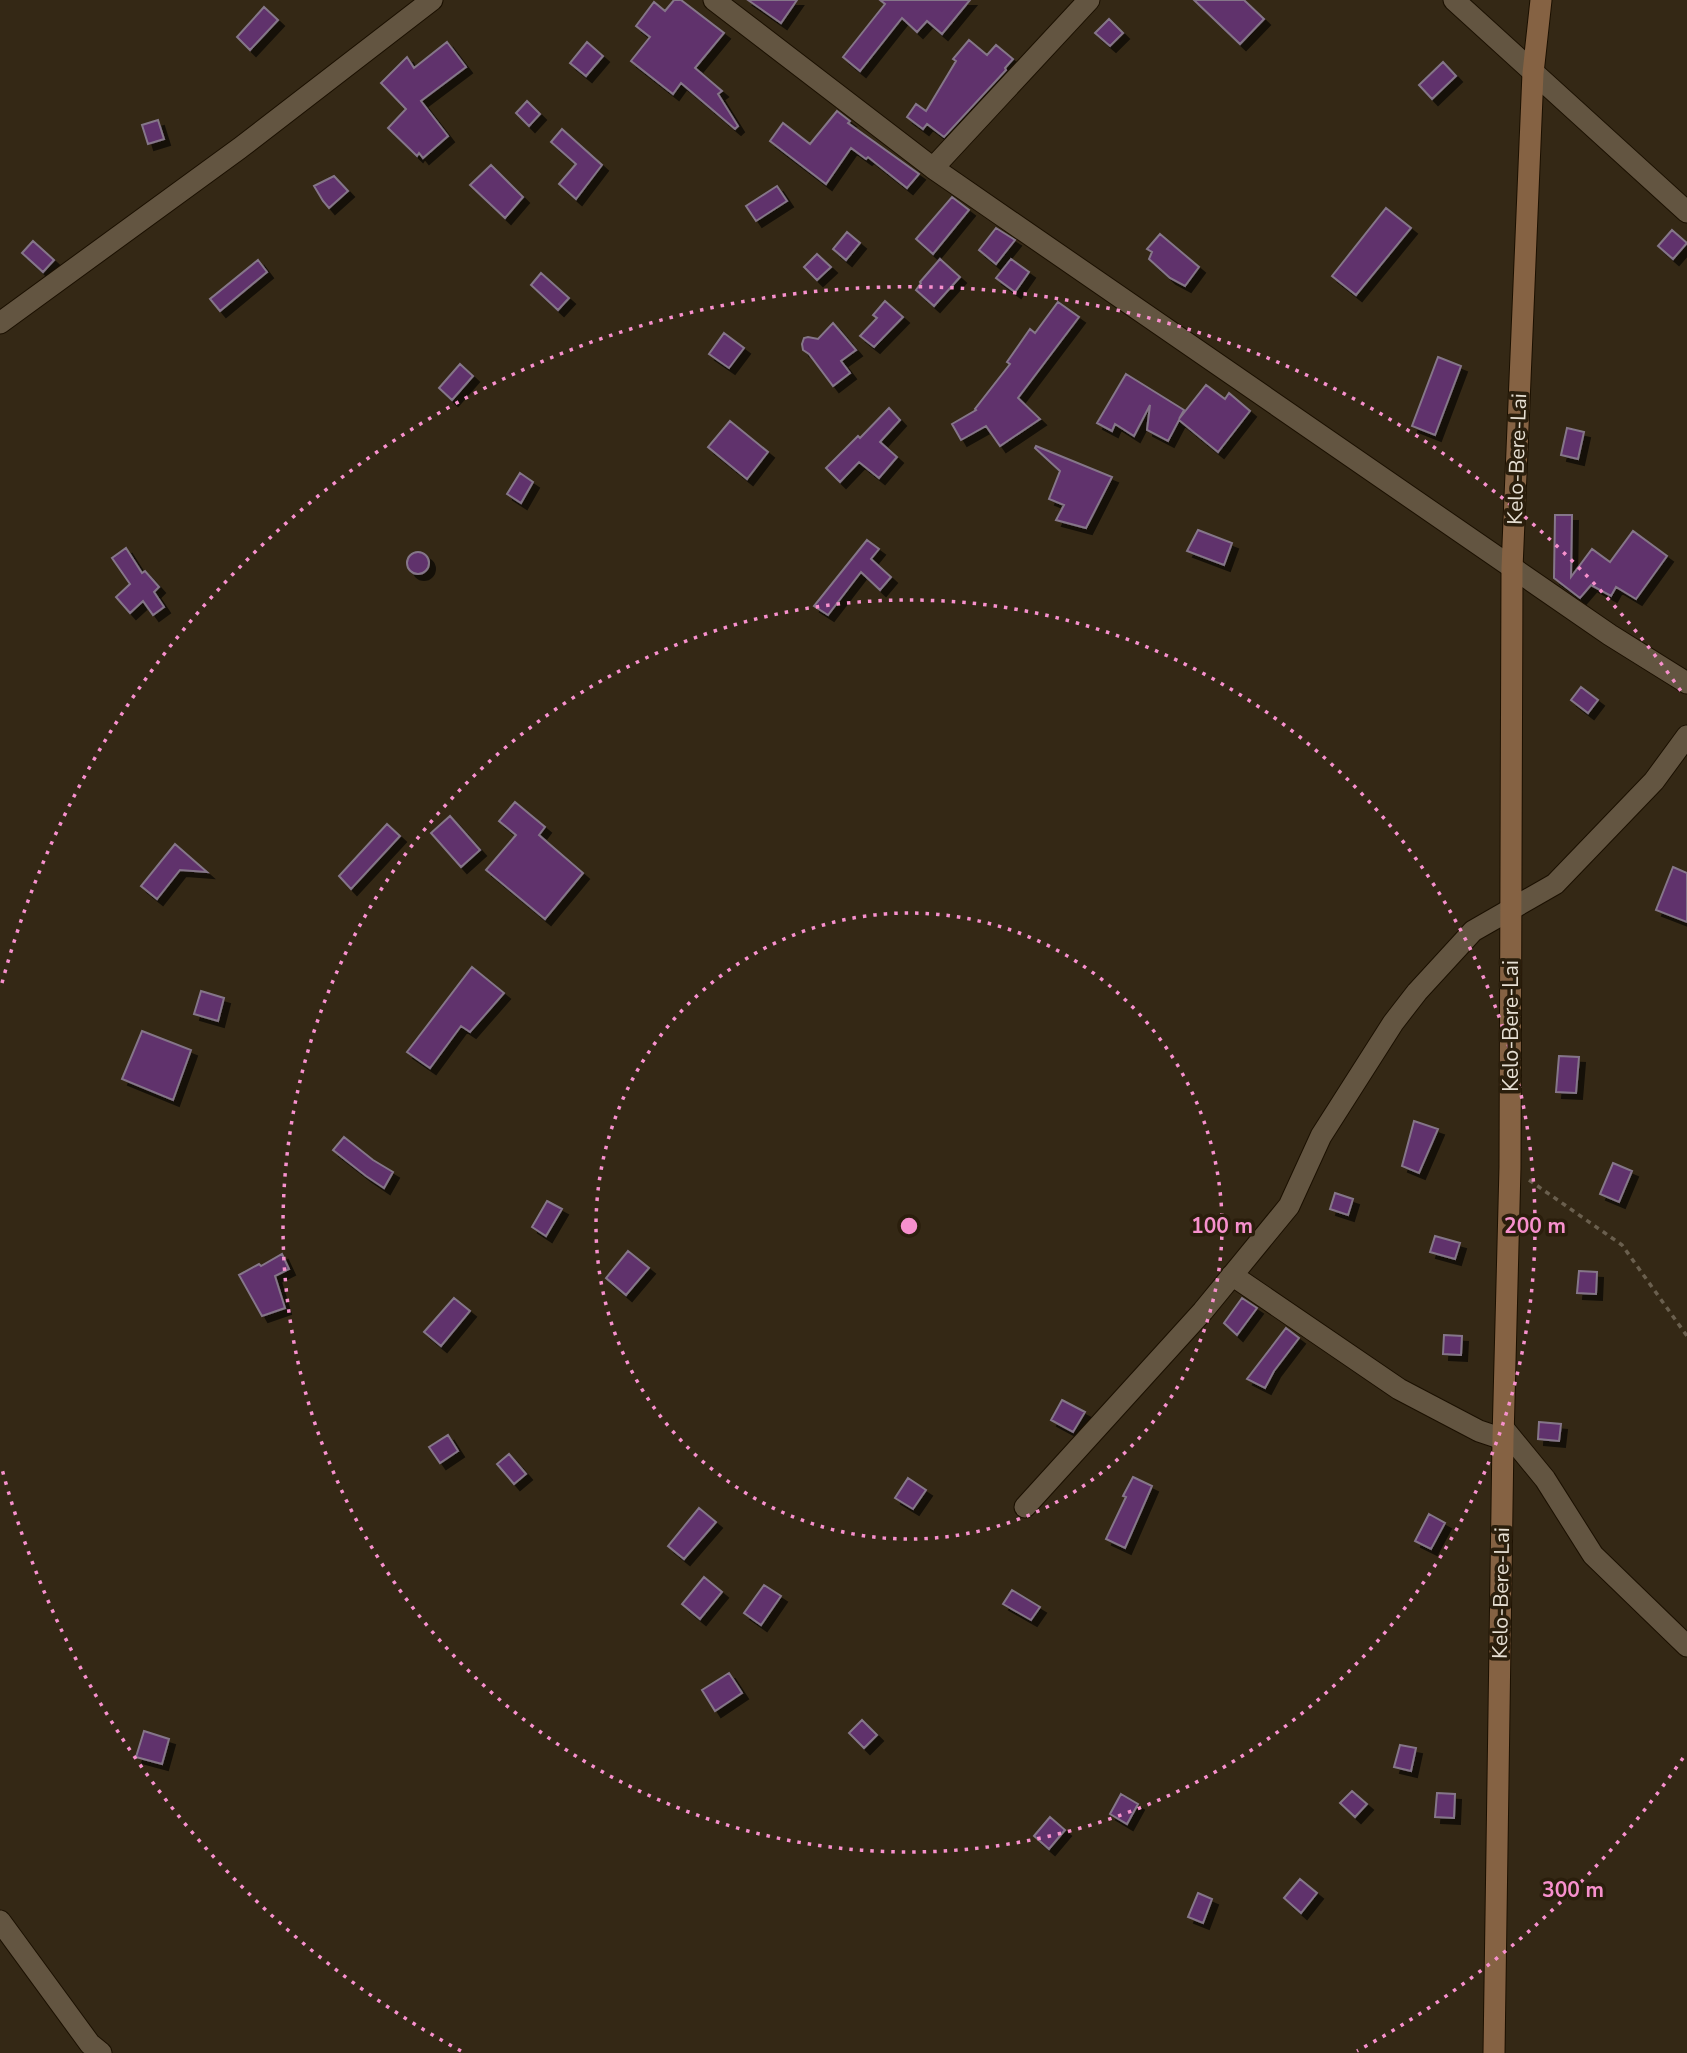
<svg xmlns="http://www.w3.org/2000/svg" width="1687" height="2053" viewBox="0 0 1687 2053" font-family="'Nunito Sans',sans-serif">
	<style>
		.building { fill: #60306c; stroke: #857689; stroke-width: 2; filter: url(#shadow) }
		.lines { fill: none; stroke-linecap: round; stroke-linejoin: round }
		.street-casing { stroke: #1b1001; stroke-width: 23 }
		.secondary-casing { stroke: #1b1001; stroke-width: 23 }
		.path { stroke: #6a5f4e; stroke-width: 3.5; stroke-dasharray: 5 5; stroke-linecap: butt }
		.street { stroke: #635541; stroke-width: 21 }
		.secondary { stroke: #856243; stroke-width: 21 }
		.ring { fill: none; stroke: #f790cd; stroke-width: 3.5; stroke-dasharray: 3.5 7 }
		.labels { text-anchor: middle; stroke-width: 7; stroke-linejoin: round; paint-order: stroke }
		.street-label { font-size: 21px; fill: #e6dfd3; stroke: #2a1e0c }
		.centre { fill: #f790cd; stroke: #2a1e0c; stroke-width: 3.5 }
		.ring-label { font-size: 21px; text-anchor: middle; font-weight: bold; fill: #f790cd; stroke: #2a1e0c; stroke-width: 7; stroke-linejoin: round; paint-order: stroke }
	</style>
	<defs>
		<filter id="shadow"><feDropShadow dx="6" dy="6" stdDeviation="0" flood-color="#0009"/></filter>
	</defs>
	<rect width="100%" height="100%" fill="#342815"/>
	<!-- building -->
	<path class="building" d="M674 0H681L724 33 695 68 722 91 718 94 738 126 735 129 681 83 673 94 631 61 650 37 636 26 654 2 665 11Z
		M748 0H797L781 23Z
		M880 0H970L942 34 927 21 917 32 902 18 860 71 843 57 885 4Z
		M1194 0H1244L1264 19 1240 44Z
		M264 7 278 20 250 50 237 37Z
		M1109 19 1123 33 1110 46 1095 33Z
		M969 40 987 55 996 45 1013 59 1005 68 1006 70 944 137 927 124 923 129 907 117 916 104 926 111 956 61 953 59Z
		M447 42 466 67 421 101 448 136 423 158 419 153 417 156 388 128 406 109 381 83 407 57 414 68Z
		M587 42 603 56 586 76 570 63Z
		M1443 62 1456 76 1432 99 1419 85Z
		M527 101 540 114 529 126 516 113Z
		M837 111 850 121 848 123 919 174 907 188 868 157 866 159 851 148 826 184 770 141 783 123 810 144Z
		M158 120 164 139 148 144 142 125Z
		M562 129 602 165 576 199 559 184 576 164 551 142Z
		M491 165 523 197 505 218 470 185Z
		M334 176 348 191 329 208 323 201 314 186Z
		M777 186 787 201 756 221 746 206Z
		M952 197 969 210 933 254 916 239Z
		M1386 208 1411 228 1356 295 1332 276Z
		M996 228 1015 240 996 264 979 250Z
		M1672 230 1687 243 1673 259 1658 246Z
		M847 232 860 243 846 260 833 249Z
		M1160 234 1199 267 1185 286 1170 278 1149 259 1152 252 1147 249Z
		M33 241 54 260 43 272 22 253Z
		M817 254 831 267 817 280 804 267Z
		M940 259 960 277 934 306 916 290 921 283 920 282Z
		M1011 259 1029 272 1015 292 996 278Z
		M258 260 267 272 220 311 210 299Z
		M541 273 569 298 558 310 531 285Z
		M885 301 903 317 874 347 860 336 877 318 873 315Z
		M1058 302 1079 317 1018 398 1040 419 1000 446 986 426 961 440 952 424 976 410 975 409 1010 364 1007 362 1030 329 1035 333Z
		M833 323 856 350 841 361 850 373 833 386 809 354 803 350 802 344 804 338 808 337 818 339Z
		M724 333 744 348 729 368 709 354Z
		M1438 357 1461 366 1435 435 1412 426Z
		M460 364 473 376 452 400 439 388Z
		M1126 374 1184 410 1179 419 1206 385 1225 399 1229 393 1250 411 1218 452 1179 420 1168 441 1147 430 1150 405 1134 436 1115 424 1112 431 1097 423Z
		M889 408 900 420 880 442 897 457 879 478 859 462 840 482 826 468 858 436 860 438Z
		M730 421 768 452 747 479 708 447Z
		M1567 428 1584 432 1578 459 1561 455Z
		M1036 446 1112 477 1086 528 1056 520 1064 505 1049 499 1060 471 1035 448Z
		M520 473 533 482 521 503 507 494Z
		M1555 515H1572L1571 577 1592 549 1610 562 1633 531 1667 556 1636 599 1616 587 1611 596 1591 585 1580 598 1554 578Z
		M1198 530 1232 543 1224 565 1187 551Z
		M867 540 879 549 871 559 891 577 880 590 861 572 828 615 814 606Z
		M126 548 142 573 145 571 159 587 154 592 164 607 153 615 143 601 130 613 116 597 130 584 112 558Z
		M407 563a11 11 0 1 1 22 0a11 11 0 1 1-22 0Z
		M1581 687 1598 700 1588 713 1571 700Z
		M515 802 545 827 539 835 583 873 545 919 486 870 516 835 499 821Z
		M450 816 480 850 461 867 431 833Z
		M387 824 400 836 351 889 339 876Z
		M175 844 207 872 180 870 157 899 141 886Z
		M1673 867 1687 873V922L1656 910Z
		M472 967 504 993 470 1032 461 1026 430 1068 407 1052Z
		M201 991 224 998 218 1021 194 1014Z
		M142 1031 191 1050 173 1100 122 1079Z
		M1559 1056 1579 1057 1576 1093 1556 1092Z
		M1414 1121 1438 1129 1419 1173 1402 1166Z
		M344 1137 373 1160 393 1172 384 1188 366 1176 333 1150Z
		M1613 1163 1632 1171 1619 1202 1600 1194Z
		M1335 1193 1353 1199 1348 1215 1330 1209Z
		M547 1201 562 1209 546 1236 532 1227Z
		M1435 1236 1460 1243 1455 1259 1430 1252Z
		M628 1251 649 1268 626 1295 606 1278Z
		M282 1254 289 1269 275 1276 285 1308 262 1316 239 1275 259 1264 261 1266Z
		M1579 1271 1597 1272 1596 1294 1577 1293Z
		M454 1298 470 1311 441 1346 424 1332Z
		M1242 1298 1257 1308 1237 1335 1224 1323Z
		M1286 1328 1299 1338 1274 1371 1265 1388 1247 1379Z
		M1444 1335 1462 1336 1461 1355 1443 1354Z
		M1062 1400 1085 1412 1073 1432 1051 1420Z
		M1539 1422 1561 1424 1559 1441 1538 1439Z
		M448 1435 458 1451 440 1463 429 1447Z
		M509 1454 526 1474 514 1484 497 1464Z
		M1133 1477 1152 1486 1125 1548 1106 1539 1126 1497 1123 1496Z
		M908 1478 926 1490 913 1509 895 1498Z
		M699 1508 716 1522 684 1559 668 1546Z
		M1429 1514 1445 1523 1431 1549 1415 1541Z
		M704 1577 722 1592 700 1619 682 1604Z
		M764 1585 781 1596 761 1625 744 1613Z
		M1012 1590 1040 1607 1031 1620 1003 1604Z
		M729 1673 742 1693 715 1711 702 1690Z
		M862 1720 877 1735 864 1748 849 1733Z
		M144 1731 169 1739 162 1764 136 1757Z
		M1400 1745 1416 1748 1411 1771 1394 1767Z
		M1352 1791 1367 1804 1355 1817 1340 1803Z
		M1437 1793 1455 1794 1454 1818 1435 1817Z
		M1121 1794 1138 1804 1127 1824 1110 1814Z
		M1050 1817 1065 1830 1049 1849 1034 1836Z
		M1300 1879 1317 1893 1301 1913 1284 1898Z
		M1198 1893 1212 1899 1203 1923 1188 1917Z"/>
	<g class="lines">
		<!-- street casing -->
		<g class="street-casing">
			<path id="street" d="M714 0 933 168 1610 635 1687 683
				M1454 0 1687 212
				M933 168 1089 0
				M0 323 240 148 432 0
				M1232 1275 1399 1389 1479 1431 1503 1439
				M1504 1429 1545 1479 1593 1555 1687 1646
				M1025 1507 1203 1311 1289 1206 1321 1136 1393 1023 1417 992 1473 931 1555 884 1654 781 1687 736
				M0 1921 90 2044 101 2053"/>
		</g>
		<!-- secondary casing -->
		<g class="secondary-casing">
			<path id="secondary" d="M1494 2053 1503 1439 1510 1167 1512 568 1533 73 1541 0"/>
		</g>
		<!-- path -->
		<path class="path" d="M1529 1180 1622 1245 1687 1336"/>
		<!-- street -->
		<use href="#street" class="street"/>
		<!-- secondary -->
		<use href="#secondary" class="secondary"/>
	</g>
	<!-- distance rings -->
	<g class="ring">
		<circle cx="909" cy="1226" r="313"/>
		<circle cx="909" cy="1226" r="626"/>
		<path d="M1683 1758A939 939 0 0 1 1357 2051M461 2051A939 939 0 0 1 2 1469M2 983A939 939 0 0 1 1683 694"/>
	</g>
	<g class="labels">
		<!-- street labels -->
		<g class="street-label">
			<text transform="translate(1517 459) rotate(-88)" y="7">Kelo-Bere-Lai</text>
			<text transform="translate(1511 1026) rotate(-90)" y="7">Kelo-Bere-Lai</text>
			<text transform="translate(1501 1593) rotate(-89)" y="7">Kelo-Bere-Lai</text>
		</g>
	</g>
	<circle cx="909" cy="1226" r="10" class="centre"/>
	<g class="ring-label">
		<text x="1222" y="1233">100 m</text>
		<text x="1535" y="1233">200 m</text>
		<text x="1573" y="1897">300 m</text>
	</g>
</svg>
